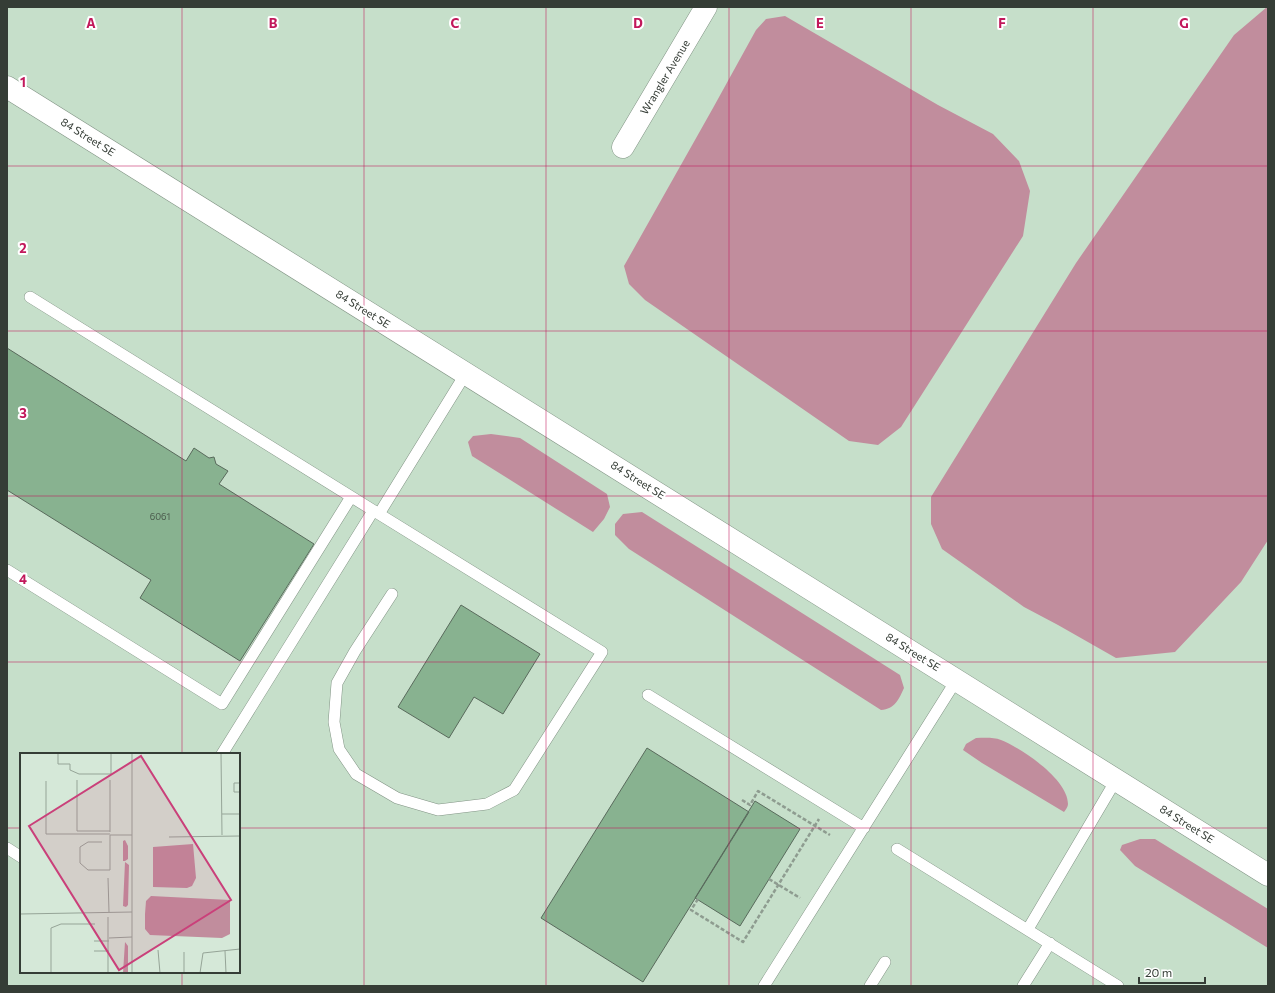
<svg xmlns="http://www.w3.org/2000/svg" width="1275" height="993" viewBox="0 0 1275 993" font-family="Commissioner,sans-serif">
	<style>
		.built { fill: #c6dfca; fill-rule: evenodd }
		.water { fill: #c18d9d }
		.building { fill: #88b290; stroke: #596a5c }
		.lines { fill: none; stroke-linecap: round; stroke-linejoin: round }
		.lane-casing { stroke: #819384; stroke-width: 12 }
		.street-casing { stroke: #819384; stroke-width: 23 }
		.path { stroke: #8e9c90; stroke-width: 2.5; stroke-dasharray: 4 2; stroke-linecap: butt }
		.lane { stroke: #fff; stroke-width: 11 }
		.street { stroke: #fff; stroke-width: 22 }
		.grid { fill: none; stroke: #c2185b; stroke-width: 1; stroke-opacity: 0.55 }
		.labels { text-anchor: middle; stroke-width: 4; stroke-linejoin: round; paint-order: stroke }
		.number-label { font-size: 9px; fill: #4a5a4c }
		.street-label { font-size: 11px; fill: #353d36; stroke: #fff }
		.inset-road { fill: none; stroke: #95a497; stroke-width: 1 }
		.view { fill: #ca407a; fill-opacity: 0.15; stroke: #ca407a; stroke-width: 2 }
		.inset-edge { fill: none; stroke: #353d36; stroke-width: 2 }
		.grid-label { font-size: 13px; text-anchor: middle; font-weight: bold; fill: #c2185b; stroke: #fff; stroke-width: 4; stroke-linejoin: round; paint-order: stroke }
	</style>
	<rect width="100%" height="100%" fill="#d5e8d8"/>
	<!-- built -->
	<path class="built" d="M7 7H1268V986H7ZM21 754H239V972H21Z"/>
	<!-- water -->
	<path class="water" d="M1267 7H1268V540L1241 582 1175 652 1116 658 1058 625 1024 607 942 549 931 524V497L1076 263 1234 35Z
		M785 16 938 105 993 134 1019 161 1030 191 1023 236 901 427 878 445 849 441 645 300 629 284 624 266 713 108 756 30 766 19Z
		M491 434 520 438 607 494 610 507 604 519 593 532 472 456 468 442 473 436Z
		M642 512 900 675 904 688C899 699 895 709 881 710L629 549 615 535V524L623 514Z
		M976 738C984 738 993 737 1001 740 1021 748 1068 779 1068 804 1068 807 1066 809 1064 812L982 763 963 750 966 744Z
		M1140 839H1155L1268 909V948L1135 866 1120 850 1122 845Z"/>
	<!-- building -->
	<path class="building" d="M7 348 186 461 194 448 209 458 214 457 216 464 228 471 219 484 314 544 240 661 140 598 151 580 7 490Z
		M461 605 540 654 503 714 474 697 449 738 398 707Z
		M647 748 749 812 643 982 541 918Z
		M755 801 800 829 740 926 695 898Z"/>
	<g class="lines">
		<!-- lane casing -->
		<g class="lane-casing">
			<path id="lane" d="M30 297 379 514
				M7 570 222 704 351 497
				M392 594 355 651 337 683 334 722 339 749 356 774 397 798 438 810 487 804 514 790 602 652 379 514 466 373
				M648 695 864 828
				M222 754 373 511
				M7 848 21 857
				M897 849 1118 986
				M1028 929 1116 780
				M764 986 957 679
				M870 986 885 962
				M1023 986 1050 943"/>
		</g>
		<!-- street casing -->
		<g class="street-casing">
			<path id="street" d="M7 87 1268 875
				M623 147 706 7"/>
		</g>
		<!-- path -->
		<path class="path" d="M742 800 750 805 758 791 830 835
			M769 879 800 898
			M698 899 691 910 743 942 819 819"/>
		<!-- lane -->
		<use href="#lane" class="lane"/>
		<!-- street -->
		<use href="#street" class="street"/>
	</g>
	<!-- grid -->
	<path class="grid" d="M182 7V754M364 7V986M546 7V986M729 7V986M911 7V986M1093 7V986M7 166H1268M7 331H1268M7 496H1268M7 662H1268M7 828H21M239 828H1268M182 972V986"/>
	<g class="labels">
		<!-- number labels -->
		<g class="number-label">
			<text x="160" y="520">6061</text>
		</g>
		<!-- street labels -->
		<g class="street-label">
			<text transform="translate(665 77) rotate(-59)" y="4">Wrangler Avenue</text>
			<text transform="translate(88 137) rotate(32)" y="4">84 Street SE</text>
			<text transform="translate(363 309) rotate(32)" y="4">84 Street SE</text>
			<text transform="translate(638 480) rotate(32)" y="4">84 Street SE</text>
			<text transform="translate(913 652) rotate(32)" y="4">84 Street SE</text>
			<text transform="translate(1187 824) rotate(32)" y="4">84 Street SE</text>
		</g>
	</g>
	<!-- overview -->
	<g transform="translate(20 753)">
		<rect width="220" height="220" fill="#d5e8d8"/>
		<path d="M105 87 108 93V106L105 108H103V88ZM173 91 176 125 172 133 167 135 133 134V94ZM105 109 109 112 108 152 106 154 103 153ZM131 143 210 147V181L202 185 130 182 125 176V161L126 148ZM105 189 108 193V220H103Z" fill="#c18d9d"/>
		<path class="inset-road" d="M38 0V11H50V17L59 21H91V0M112 0V220M201 0 202 82M57 27V78H90M90 27V79M26 28V81H90M220 30H214V39H220M202 61H220M149 84 220 83M82 89H68L60 94V110L68 117H90V82H112M88 125 89 159M0 161 112 159M89 185 112 184M74 188H89M138 197 140 220M74 198H89M205 198 206 220M164 199V220M31 220V175L41 171H75M88 220V164M180 220 183 200 220 196"/>
		<path class="view" d="M121 3 211 147 99 217 9 73Z"/>
		<rect width="220" height="220" class="inset-edge"/>
	</g>
	<g class="grid-label">
		<text x="91" y="28">A</text>
		<text x="273" y="28">B</text>
		<text x="455" y="28">C</text>
		<text x="638" y="28">D</text>
		<text x="820" y="28">E</text>
		<text x="1002" y="28">F</text>
		<text x="1184" y="28">G</text>
		<text x="23" y="87">1</text>
		<text x="23" y="253">2</text>
		<text x="23" y="418">3</text>
		<text x="23" y="584">4</text>
	</g>
	<!-- border -->
	<rect width="1275" height="993" fill="none" stroke="#353d36" stroke-width="16"/>
	<!-- scale -->
	<path d="M1139 977v6h66v-6" fill="none" stroke="#353d36" stroke-width="2"/>
	<text x="1145" y="977" font-size="12" fill="#353d36" stroke="#ffffff" stroke-width="3" paint-order="stroke">20 m</text>
</svg>
